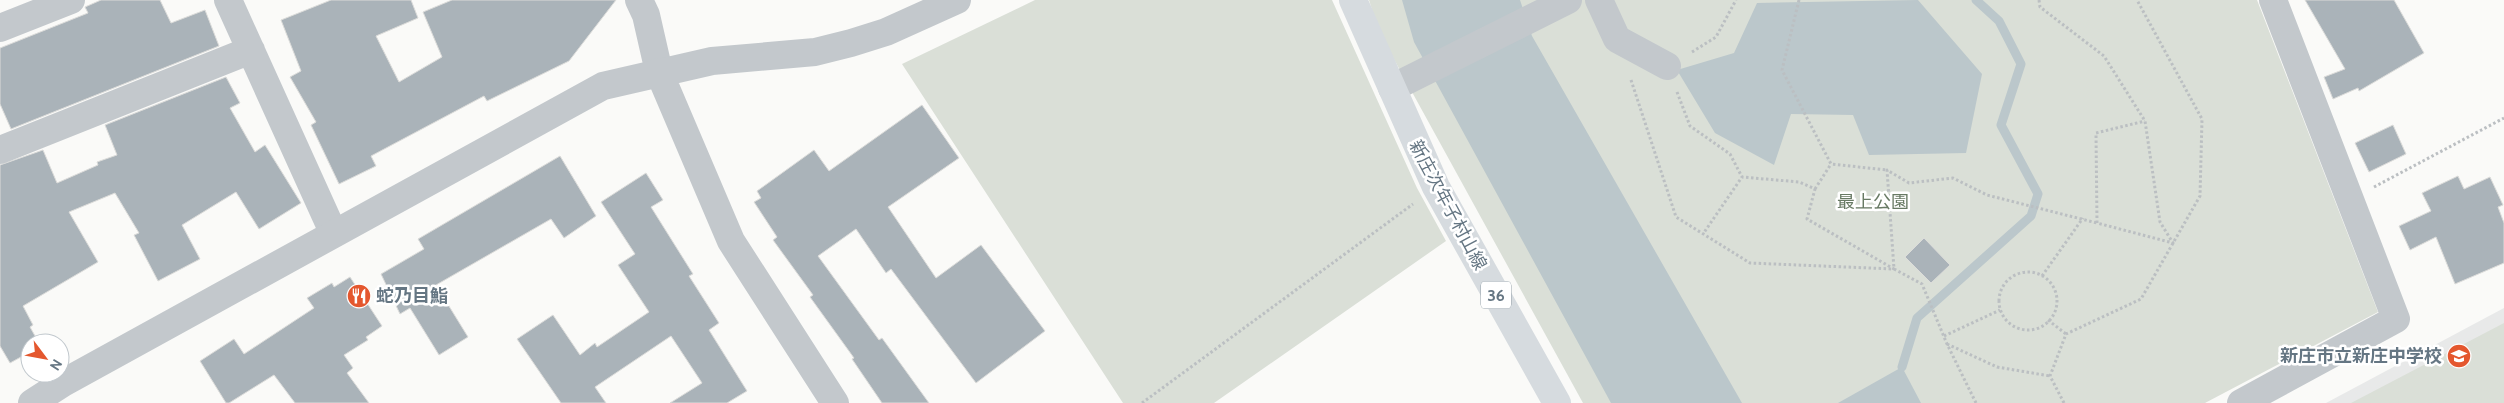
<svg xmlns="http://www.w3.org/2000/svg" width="2504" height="403" viewBox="0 0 2504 403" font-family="Cabin,'Noto Sans JP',sans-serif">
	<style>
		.built { fill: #e8e9e9 }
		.green { fill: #dadfd7 }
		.water { fill: #bbc7cb }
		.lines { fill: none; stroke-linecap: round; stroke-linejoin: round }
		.stream { stroke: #bbc7cb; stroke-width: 9 }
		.building { fill: #aab3b9; stroke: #dcdcda }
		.path { stroke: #bbbfc2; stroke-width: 3; stroke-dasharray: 2.5 2.5; stroke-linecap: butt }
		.minor { stroke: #c3c8cc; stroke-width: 28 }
		.tertiary { stroke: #c3c8cc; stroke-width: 28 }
		.primary { stroke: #d6dbdf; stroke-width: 28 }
		.labels { text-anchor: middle; stroke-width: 5; stroke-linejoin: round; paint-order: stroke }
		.shield { fill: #fff; stroke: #939fa8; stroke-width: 1 }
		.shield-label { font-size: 16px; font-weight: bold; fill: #657683 }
		.park-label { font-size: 18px; fill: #687a64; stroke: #fff }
		.street-label { font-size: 18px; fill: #657683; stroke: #fff }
		.poi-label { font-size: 18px; font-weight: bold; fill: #657683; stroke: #fff; text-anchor: start }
	</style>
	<rect width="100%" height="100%" fill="#fafaf8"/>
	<!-- built -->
	<path class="built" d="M2504 308V403H2326Z"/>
	<!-- green -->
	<path class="green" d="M1035 0H1332L1417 188 1446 241 1214 403H1123L902 64Z
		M1369 0H2257L2378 312 2205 403H1583L1379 32Z
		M2504 323V403H2351Z"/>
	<!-- water -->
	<path class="water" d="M1402 0H1520L1532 36 1742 403H1611L1414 42Z
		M1918 0 1982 74 1966 153 1869 155 1853 115 1791 114 1774 165 1715 133 1677 70 1734 53 1757 3Z
		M1902 367 1921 403H1838Z"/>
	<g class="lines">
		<!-- stream -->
		<path class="stream" d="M1902 367 1917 318 2031 216 2038 194 2001 125 2021 64 1999 21 1976 0"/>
	</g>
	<!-- building -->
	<path class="building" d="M101 0H160L171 23 205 10 219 46 11 129 0 104V48L88 13 85 7Z
		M331 0H411L418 18 376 36 399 82 442 57 423 12 452 0H616L569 61 487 101 484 96 371 156 376 166 339 184 311 125 316 122 290 77 301 71 281 20Z
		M2305 0H2394L2424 53 2359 91 2358 88 2333 99 2324 77 2345 69Z
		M226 77 240 103 230 108 255 152 265 145 301 203 259 229 236 192 182 225 200 259 158 281 134 235 139 233 115 193 69 212 98 262 23 306 33 325 30 327 39 343H30V352L10 363 0 346V165L43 150 57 183 98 165 97 162 117 155 105 125Z
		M922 105 959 158 888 207 936 278 981 245 1045 331 976 383 891 269 886 273 856 229 818 256 879 340 882 338 929 403H882L852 359 854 358 810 297 813 295 773 240 777 237 754 202 761 198 757 191 814 150 829 171Z
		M2393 125 2406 154 2369 172 2355 143Z
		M560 156 596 216 564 238 551 219 436 285 468 337 439 355 410 308 400 314 381 274 424 249 418 239Z
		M646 173 663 200 651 207 693 274 689 276 719 323 709 330 747 391 727 403H670L702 383 671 336 595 387 606 403H561L517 339 553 315 580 355 595 343 597 347 649 312 618 265 635 254 601 202Z
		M2458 176 2464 189 2490 177 2503 205 2498 207 2504 223V263L2455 284 2436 237 2410 250 2399 226 2431 211 2422 193Z
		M1924 238 1950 265 1931 283 1905 257Z
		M350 277 382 326 366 337 368 340 344 355 353 368 347 373 369 403H295L274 375 229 403H226L200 361 234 339 244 354 314 308 307 298 332 283 334 287Z"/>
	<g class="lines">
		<!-- path -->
		<path class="path" d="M1799 0 1782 70 1831 164 1887 170
			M2039 0 2040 7 2104 56 2145 121 2160 222 2173 243 2097 223 2096 133 2145 121
			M1692 52 1716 37 1736 0
			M1631 80 1676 217 1750 263 1894 269 1807 219 1815 189 1799 182 1742 177 1703 234
			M1677 92 1690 126 1730 154 1742 177
			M2374 187 2504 118
			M1815 189 1831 164
			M1999 301a29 29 0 1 1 58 0a29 29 0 1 1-58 0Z
			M2042 276 2083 218
			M2048 320 2066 334
			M1944 336 2000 310
			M1947 344 1997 367 2050 376
			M1142 403 1413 204
			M1976 403 1947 344 1922 284 1894 269 1887 170 1909 183 1953 178 1987 195 2097 223
			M2064 403 2050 376 2066 334 2141 299 2200 196 2202 119 2137 0"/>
		<!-- minor -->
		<path class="minor" d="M228 0 333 232
			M639 0 646 15 659 72
			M1599 0 1617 39 1667 66
			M0 28 71 0
			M1392 88 1568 0
			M0 150 251 50
			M2241 403 2396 319 2273 0"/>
		<!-- tertiary -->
		<path class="tertiary" d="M659 72 731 241 835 403
			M32 403 63 383 603 86 712 61 815 52 851 43 886 32 957 0"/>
		<!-- primary -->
		<path class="primary" d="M1353 0 1436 187 1557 403"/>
	</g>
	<!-- icons -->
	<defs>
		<g id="restaurant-disc" transform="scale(1.25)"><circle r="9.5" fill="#e4572e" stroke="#fff"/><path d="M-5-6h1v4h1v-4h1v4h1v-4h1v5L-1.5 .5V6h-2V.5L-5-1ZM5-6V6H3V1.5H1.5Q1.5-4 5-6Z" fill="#fff"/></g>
		<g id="school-disc" transform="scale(1.25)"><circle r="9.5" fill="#e4572e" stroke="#fff"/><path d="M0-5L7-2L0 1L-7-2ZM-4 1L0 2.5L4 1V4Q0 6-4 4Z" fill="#fff"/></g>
	</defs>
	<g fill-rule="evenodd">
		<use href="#restaurant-disc" x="359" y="296"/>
		<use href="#school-disc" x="2459" y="356"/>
	</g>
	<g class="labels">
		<!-- shield labels -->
		<rect class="shield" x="1481" y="281.5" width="30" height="27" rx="4"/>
		<g class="shield-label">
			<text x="1496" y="301">36</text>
		</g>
		<!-- park labels -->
		<g class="park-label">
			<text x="1873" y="208">最上公園</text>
		</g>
		<!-- street labels -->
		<g class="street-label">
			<text transform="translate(1448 205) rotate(62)" y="6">新庄次年子村山線</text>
		</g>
		<!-- poi labels -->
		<g class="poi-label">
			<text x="376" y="302">蛇乃目鮨</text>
			<text x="2442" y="362" text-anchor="end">新庄市立新庄中学校</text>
		</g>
	</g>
	<!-- north arrow -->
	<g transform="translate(45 358) rotate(122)"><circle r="24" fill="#ffffff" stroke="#c1c8cd"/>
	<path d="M0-4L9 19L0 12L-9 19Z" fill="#e4572e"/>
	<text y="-8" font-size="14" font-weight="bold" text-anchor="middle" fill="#657683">N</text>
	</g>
</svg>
